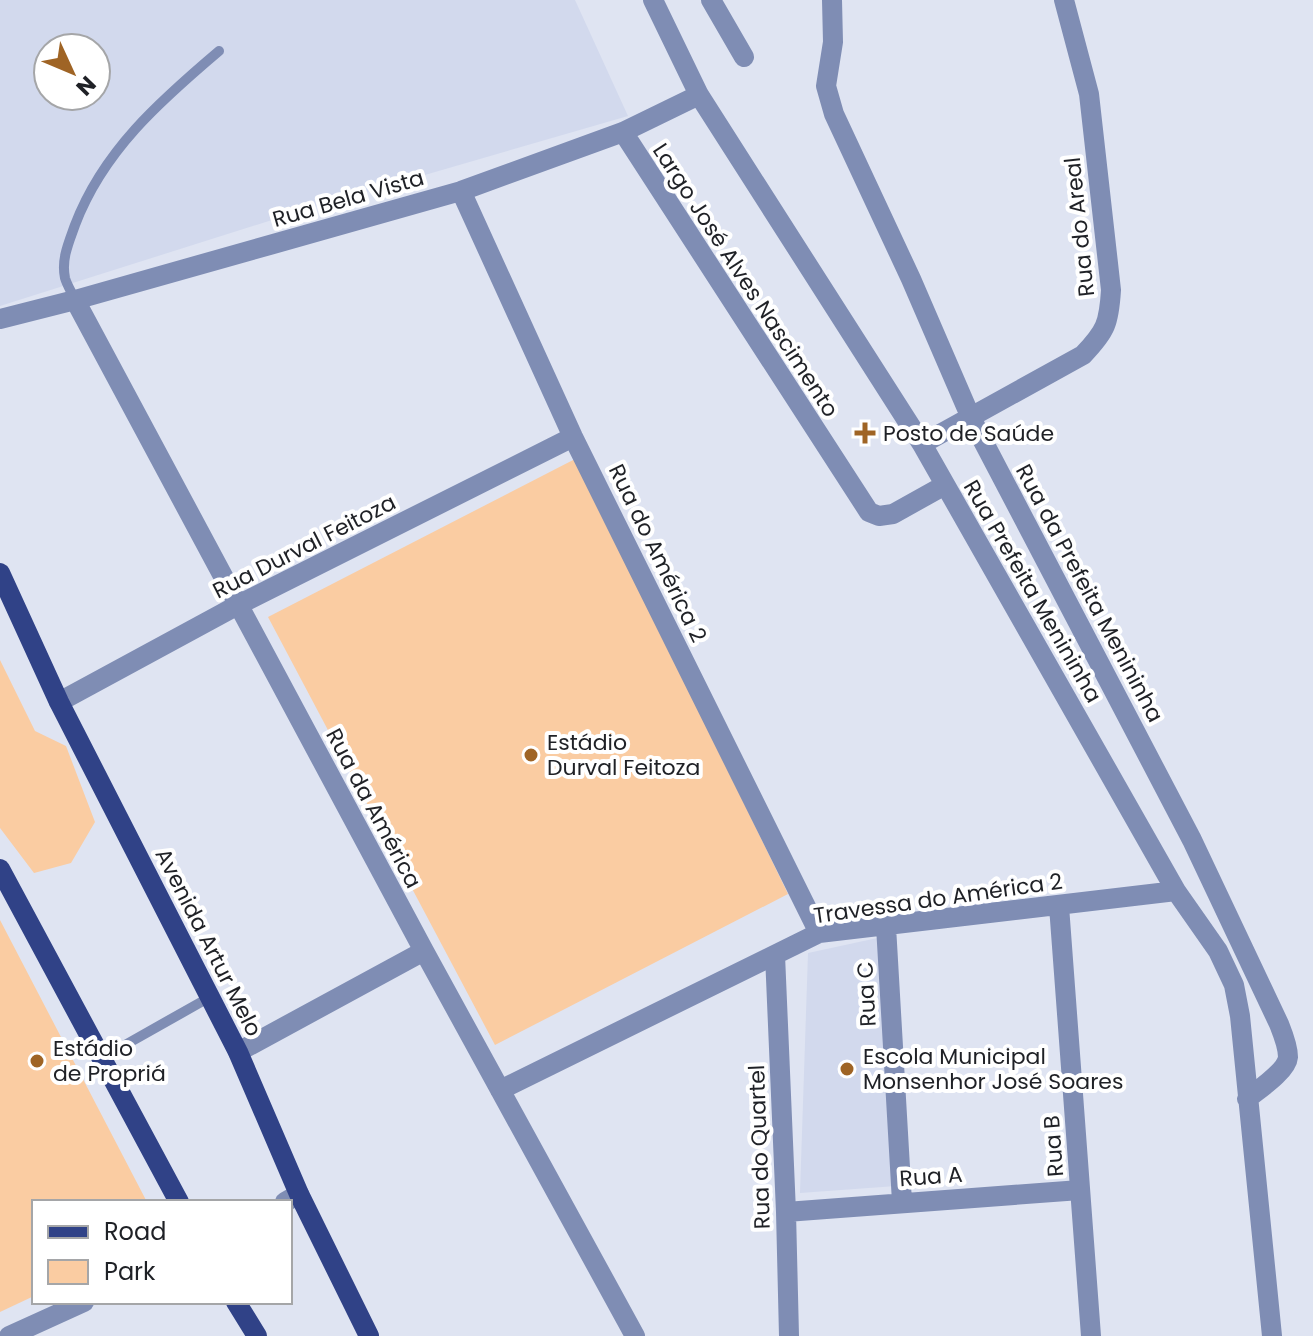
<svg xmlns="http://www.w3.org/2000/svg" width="1313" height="1336" viewBox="0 0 1313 1336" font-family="Poppins,sans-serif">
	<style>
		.built { fill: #d2d9ed; fill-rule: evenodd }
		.green { fill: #facca2 }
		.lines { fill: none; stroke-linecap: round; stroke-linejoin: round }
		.lane { stroke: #7f8db4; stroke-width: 10 }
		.street { stroke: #7f8db4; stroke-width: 20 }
		.primary { stroke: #304287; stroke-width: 20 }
		.poi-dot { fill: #9f6425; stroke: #fff; stroke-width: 3 }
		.labels { text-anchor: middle; stroke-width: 8; stroke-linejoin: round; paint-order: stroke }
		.street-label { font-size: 22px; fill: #1f2126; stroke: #fff }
		.poi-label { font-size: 22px; fill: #1f2126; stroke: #fff; text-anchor: start }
	</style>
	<rect width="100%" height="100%" fill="#dfe4f2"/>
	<!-- built -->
	<path class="built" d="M0 0H575L628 116 294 213 0 306ZM48 48H96V96H48Z
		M882 937 896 1186 800 1193 808 953Z"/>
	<!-- green -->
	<path class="green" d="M577 458 788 894 495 1045 268 617Z
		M0 660 35 731 66 746 95 822 71 863 34 873 0 828Z
		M0 920 147 1202H34V1296L0 1312Z"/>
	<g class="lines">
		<!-- lane -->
		<path class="lane" d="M75 300C72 293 67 285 65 278 61 259 69 242 75 225 103 151 160 101 219 51
			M102 1058 210 997"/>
		<!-- street -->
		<path class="street" d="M653 0 699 95 922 444 1176 891 1218 951 1234 985 1240 1016 1272 1336
			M711 0 744 57
			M832 0 833 42 826 86 834 114 911 279 971 418 1192 840 1279 1024C1283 1034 1288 1046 1288 1057 1287 1071 1258 1090 1247 1099
			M623 132 869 512 879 516 893 514 945 485
			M461 191 573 437 819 933
			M75 300 424 951 635 1336
			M0 319 75 300 461 191 623 132 699 95
			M922 444 1083 355C1106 331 1109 323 1111 290L1089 94 1064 0
			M59 702 238 605 573 437
			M1059 906 1091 1336
			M886 926 902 1202
			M775 955 786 1212 789 1336
			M238 1052 424 951
			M500 1090 819 933 1176 891
			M285 1202 299 1194
			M786 1212 1080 1190
			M9 1336 84 1302"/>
		<!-- primary -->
		<path class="primary" d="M0 573 59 702 238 1052 299 1194 369 1336
			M0 869 179 1202
			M236 1302 257 1336"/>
	</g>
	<!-- markers -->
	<g class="poi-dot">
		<path d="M861 421h8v8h8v8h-8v8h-8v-8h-8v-8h8z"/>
		<circle cx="531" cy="755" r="8"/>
		<circle cx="37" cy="1061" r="8"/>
		<circle cx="847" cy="1069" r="8"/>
	</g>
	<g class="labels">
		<!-- street labels -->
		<g class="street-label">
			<text transform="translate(348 198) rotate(-16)" y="8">Rua Bela Vista</text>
			<text transform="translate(1079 227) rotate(-96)" y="8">Rua do Areal</text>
			<text transform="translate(746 280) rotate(57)" y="8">Largo José Alves Nascimento</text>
			<text transform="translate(304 546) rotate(-27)" y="8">Rua Durval Feitoza</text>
			<text transform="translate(658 553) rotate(64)" y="8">Rua do América 2</text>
			<text transform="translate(1033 591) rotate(60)" y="8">Rua Prefeita Menininha</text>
			<text transform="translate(1090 593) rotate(62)" y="8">Rua da Prefeita Menininha</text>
			<text transform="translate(374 808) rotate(62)" y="8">Rua da América</text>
			<text transform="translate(938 898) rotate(-8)" y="8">Travessa do América 2</text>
			<text transform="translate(209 942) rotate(63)" y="8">Avenida Artur Melo</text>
			<text transform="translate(866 994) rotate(-93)" y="8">Rua C</text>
			<text transform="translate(1053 1146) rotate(-94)" y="8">Rua B</text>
			<text transform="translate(759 1147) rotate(-92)" y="8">Rua do Quartel</text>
			<text transform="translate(931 1176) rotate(-4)" y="8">Rua A</text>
		</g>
		<!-- poi labels -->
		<g class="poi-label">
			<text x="883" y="441">Posto de Saúde</text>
			<text x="547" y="750">Estádio<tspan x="547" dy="25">Durval Feitoza</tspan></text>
			<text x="53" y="1056">Estádio<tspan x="53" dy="25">de Propriá</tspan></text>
			<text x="863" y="1064">Escola Municipal<tspan x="863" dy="25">Monsenhor José Soares</tspan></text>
		</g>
	</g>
	<!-- legend -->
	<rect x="32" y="1200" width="260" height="104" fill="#ffffff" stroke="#a5a6a8" stroke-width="2"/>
	<rect x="48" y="1226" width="40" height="12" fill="#304287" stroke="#a5a6a8" stroke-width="2"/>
	<text x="104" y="1240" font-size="24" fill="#1f2126">Road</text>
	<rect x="48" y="1260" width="40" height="24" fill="#facca2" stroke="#a5a6a8" stroke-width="2"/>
	<text x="104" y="1280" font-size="24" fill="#1f2126">Park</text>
	<!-- north arrow -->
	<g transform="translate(72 72) rotate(134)"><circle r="38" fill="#ffffff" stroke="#a5a6a8" stroke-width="2"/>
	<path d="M0-6L14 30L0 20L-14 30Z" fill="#9f6425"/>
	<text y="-12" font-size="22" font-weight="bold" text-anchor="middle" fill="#1f2126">N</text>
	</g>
</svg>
